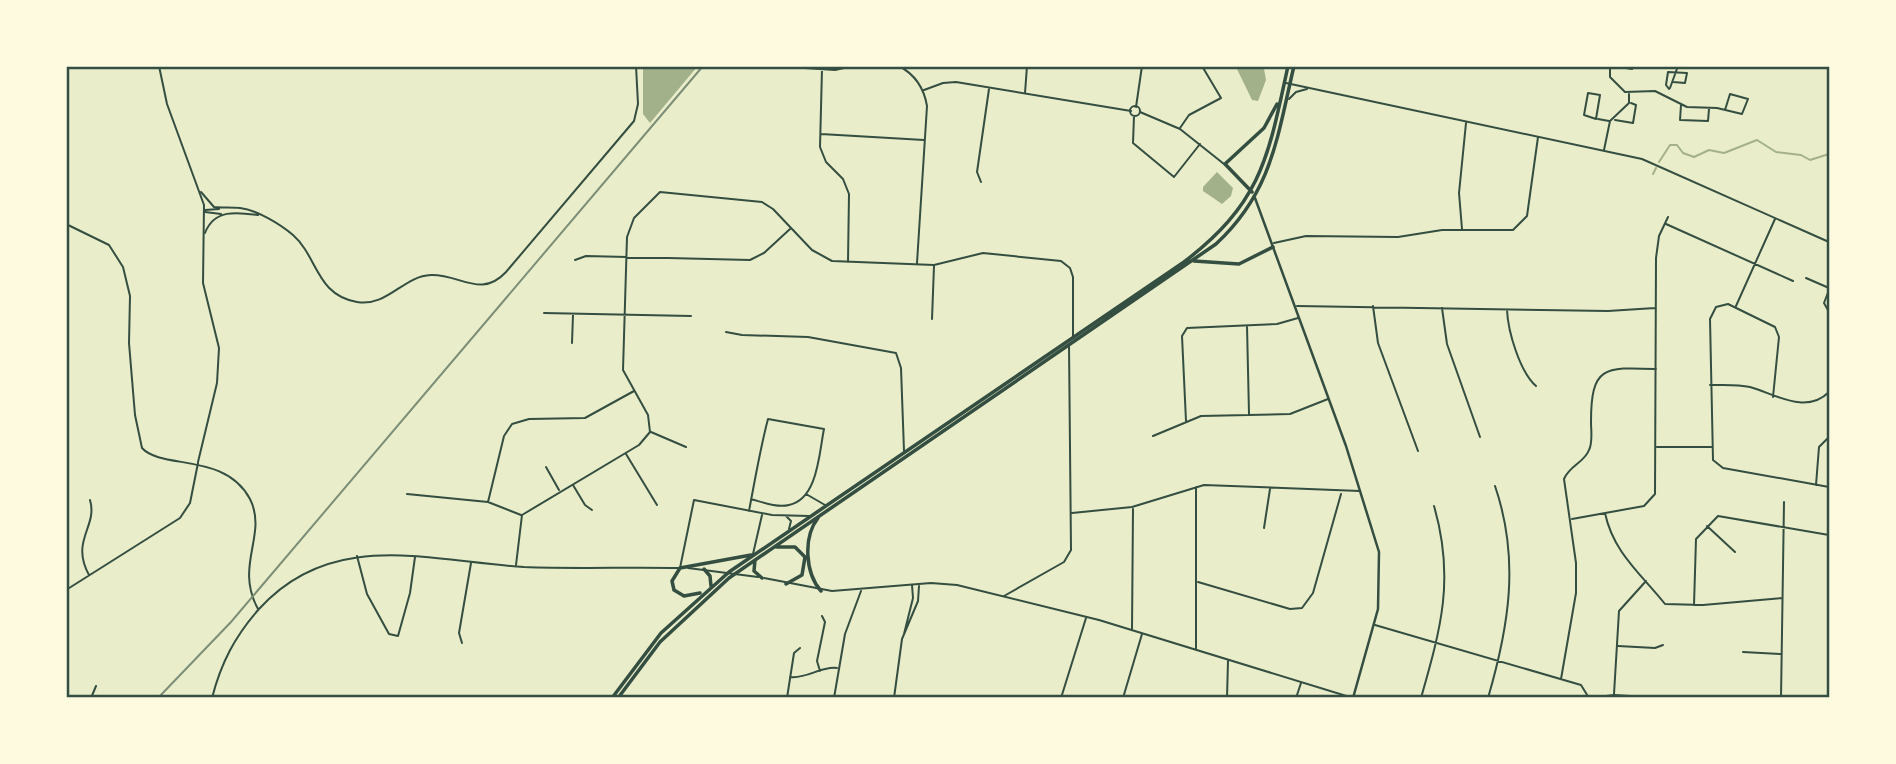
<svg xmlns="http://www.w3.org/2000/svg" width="1896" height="764" viewBox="0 0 1896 764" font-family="'Alegreya Sans',sans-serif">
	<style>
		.water { fill: #a3b18a }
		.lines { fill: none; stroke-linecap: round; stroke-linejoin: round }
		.stream { stroke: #a3b18a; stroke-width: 2 }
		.minor { stroke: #344e41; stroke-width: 2 }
		.tertiary { stroke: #344e41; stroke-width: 2 }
		.primary { stroke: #344e41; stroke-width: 2.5 }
		.trunk { stroke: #344e41; stroke-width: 3.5 }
		.rail { stroke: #7c8e77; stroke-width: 2 }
		.neatline { fill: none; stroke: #344e41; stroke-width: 2.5 }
	</style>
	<rect width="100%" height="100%" fill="#e9edc9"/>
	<!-- water -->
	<path class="water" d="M643 67H697L650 123 643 114Z
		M1236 67 1264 69 1266 80 1258 101 1252 100Z
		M1217 172 1233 188 1231 196 1222 204 1203 191V187Z"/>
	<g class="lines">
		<!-- stream -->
		<path class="stream" d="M1659 162 1670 145H1677L1683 153 1694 157 1709 150 1724 153 1757 140 1776 152 1801 155 1810 160 1829 154
			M1653 174 1656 168"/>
		<!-- minor -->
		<path class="minor" d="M774 66 835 70 853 66
			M899 66C916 75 924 88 927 106L917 263
			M1610 66V77L1625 92 1655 91 1687 107 1717 108 1742 114 1748 99 1730 94 1725 110
			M1613 66 1632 69
			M822 69 820 147 826 162 843 179 849 194 848 262
			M1670 88 1678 66
			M1669 89 1666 85 1668 72 1687 73 1685 83 1673 82
			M924 90 943 83 956 82 1131 111
			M1025 93 1027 66
			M1588 93 1600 95 1596 119 1584 115Z
			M1681 105 1680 120 1708 121 1709 109
			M1130 111a5 5 0 1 1 10 0a5 5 0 1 1-10 0Z
			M1136 107 1142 66
			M1140 112 1180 129 1224 164
			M1134 116 1133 143 1174 177 1200 144
			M1598 119 1609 121
			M1615 120 1633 123 1636 105 1631 103
			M1180 128 1189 115 1221 98 1202 66
			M821 134 924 140
			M1604 150 1610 121 1629 103V94
			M981 182 977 172 989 89
			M201 192 214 207C223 208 231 207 240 208 257 210 280 224 293 235 318 257 316 295 357 302 388 307 403 276 431 275 460 274 481 299 506 272L634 121 638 104 636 66
			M205 210 219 209
			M205 212 221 214
			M1666 224 1793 281
			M1462 229 1459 193 1466 123
			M205 233C214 209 237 212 258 215
			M1274 243 1306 236 1398 237 1442 230H1513L1527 216 1538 137
			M575 260 586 256 750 260 764 253 790 229
			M1806 278 1829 288
			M1829 290 1824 303 1829 312
			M1297 306 1608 311 1655 308
			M1373 306 1378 343 1418 451
			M1736 306 1775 219
			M1442 308 1447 344 1480 437
			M1507 310C1508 332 1520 372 1536 386
			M544 313 691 316
			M932 319 934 266
			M1247 326 1249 414
			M726 332 742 335 808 337 896 353 901 368 904 451
			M572 343 573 315
			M1710 385C1723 385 1737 384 1750 387 1775 394 1806 415 1829 392
			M1773 397 1779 337 1775 327 1728 304 1716 307 1710 319 1713 460 1723 468 1829 487
			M1186 421 1182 336 1187 328 1277 324 1298 318
			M651 432 686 447
			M1153 436 1201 416 1290 414 1328 399
			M1657 447H1711
			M626 454 657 505
			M546 467 559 490
			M573 485 585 505 592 510
			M1816 485 1819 447 1829 437
			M407 494 488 502 521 515
			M806 494 825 505
			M488 502 504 436 512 424 529 419 585 418 634 391
			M749 511C755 480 760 449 768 419L824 429C819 453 818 499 789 505 777 508 762 502 751 499
			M1072 513 1132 507 1204 485 1360 491
			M1605 513C1613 552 1641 574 1665 604L1703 605 1782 598
			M786 516 791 521 789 529
			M1572 519 1644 506 1655 494 1656 258 1659 236 1668 217
			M1707 526 1735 552
			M1264 528 1270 489
			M753 554 762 515
			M357 556 367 594 389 634 398 636 410 593 415 557
			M516 565 522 515 639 445 650 432 648 415 623 370 627 237 634 218 660 192 762 202 773 209 812 250 832 261 934 265 983 253 1061 261 1070 268 1073 277V336
			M680 568 694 500 772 515 809 516
			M89 575C70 540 98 527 90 500
			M1198 582 1290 609 1302 608 1313 593 1341 494
			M66 590 180 518 190 503 198 463
			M1004 596 1064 562 1071 550 1069 345
			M1694 605 1696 539 1718 516 1829 535
			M1375 625 1581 685 1589 698
			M1132 629 1133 509
			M904 634 913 598 912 585
			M462 643 459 633 471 563
			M1618 646 1655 648 1663 645
			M1196 649V487
			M1743 652 1780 654
			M820 671 817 661 825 622 822 616
			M790 677C808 679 820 666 837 668
			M1561 679 1576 593V563L1564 479C1570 465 1584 463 1589 450 1593 442 1591 431 1591 422 1591 366 1604 367 1656 369
			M1614 694 1619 611 1646 581
			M91 698 96 686
			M787 698 794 653 800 648
			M834 698 845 634 861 591
			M894 698 902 639 918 601 919 586
			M1061 698 1086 618
			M1123 698 1142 634
			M1227 698 1228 661
			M1296 698 1301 683
			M1421 698C1441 628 1455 578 1434 506
			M1488 698C1509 626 1520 559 1495 486
			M1781 698 1784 502"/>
		<!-- tertiary -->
		<path class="tertiary" d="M159 66 167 104 204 205 203 283 219 348 217 383 198 462
			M1286 83 1642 159 1829 242
			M1289 99 1296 92 1307 89
			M66 224 109 245 123 267 130 296 129 343 135 415 142 448C162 470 225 452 250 499 268 535 234 565 258 609
			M688 568 758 577
			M764 578 832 591 931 583 957 585 1099 620 1353 698
			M212 698C221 663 235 636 259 609 332 528 429 561 524 567 575 569 627 567 679 568
			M1590 698 1614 695 1664 698"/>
		<!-- primary -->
		<path class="primary" d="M1255 198 1346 446 1379 552 1378 609 1353 698"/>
		<!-- trunk -->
		<path class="trunk" d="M1252 192 1225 164 1264 128 1277 104
			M1194 261 1239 264 1273 247
			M818 518C803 537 805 573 821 591
			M776 547H795L805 557 802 575 786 584
			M755 560 754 571 762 578
			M704 569 710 576 711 586
			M700 593 684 596 674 590 672 581 680 568 751 555
			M612 698 661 633 729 572 1184 262C1262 202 1268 158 1288 66
			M618 698 660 642 729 578 1216 244C1272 192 1277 138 1294 66"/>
		<!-- rail -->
		<path class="rail" d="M158 698 231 622 703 66"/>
	</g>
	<!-- border -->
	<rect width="1896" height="764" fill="none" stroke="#fefae0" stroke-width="136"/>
	<rect x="68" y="68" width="1760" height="628" class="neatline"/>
</svg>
